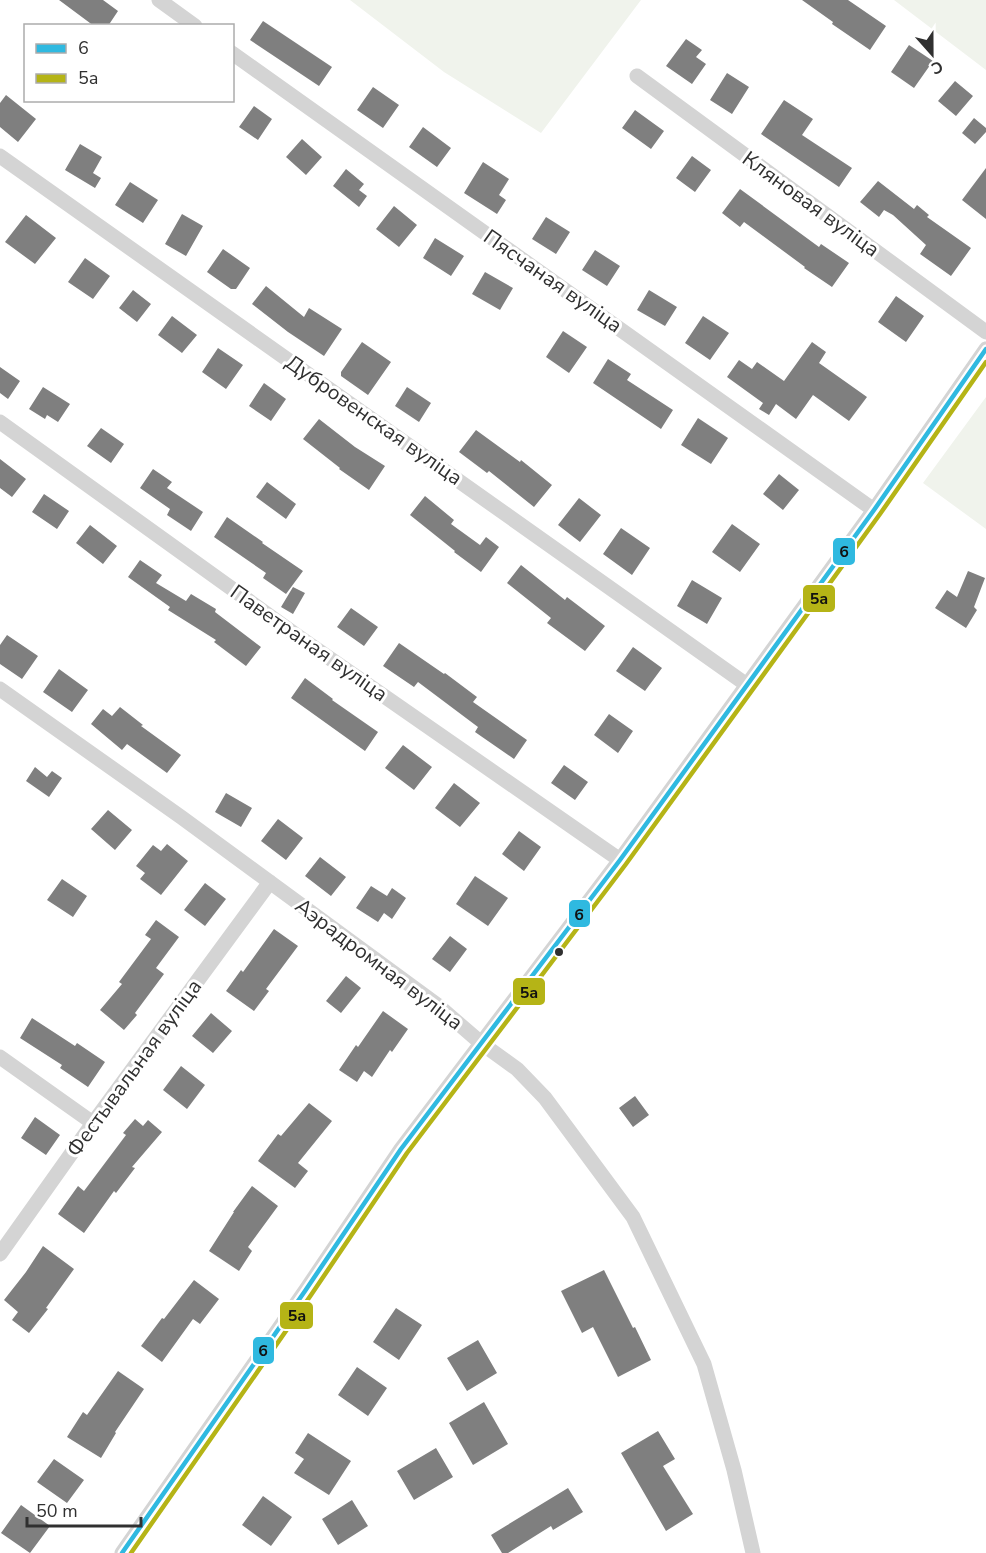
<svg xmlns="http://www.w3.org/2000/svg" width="986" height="1553" viewBox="0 0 986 1553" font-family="'Nunito Sans',sans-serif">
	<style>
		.green { fill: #f0f3ec }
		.building { fill: #7f7f7f }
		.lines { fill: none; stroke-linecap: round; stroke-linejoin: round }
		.street { stroke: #d4d4d4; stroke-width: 15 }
		.bus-1-casing { stroke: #fff; stroke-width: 9 }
		.bus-2-casing { stroke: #fff; stroke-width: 9 }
		.bus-1 { stroke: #2fb9e0; stroke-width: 4.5 }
		.bus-2 { stroke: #b5b416; stroke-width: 4.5 }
		.bus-dot { fill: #303030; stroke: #fff; stroke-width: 2 }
		.labels { text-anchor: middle; stroke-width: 6; stroke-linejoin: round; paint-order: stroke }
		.street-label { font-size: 21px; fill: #303030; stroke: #fff }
		.line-badge { stroke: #fff; stroke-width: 2 }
		.pale-badge-label { font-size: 16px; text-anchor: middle; font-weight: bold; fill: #111 }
	</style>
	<rect width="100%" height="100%" fill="#fff"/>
	<!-- green -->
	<path class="green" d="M350 0H641L541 133 444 72Z
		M894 0H986V70Z
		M986 397V529L923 483Z"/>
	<!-- building -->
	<path class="building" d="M59 0H103L118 11 108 26H94Z
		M802 0H848L886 26 870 50 832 24 833 22Z
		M263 21 332 67 319 86 250 40Z
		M686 39 702 50 696 57 706 64 692 84 666 66Z
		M909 45 933 61 914 88 891 72Z
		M727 73 749 87 732 114 710 100Z
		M955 81 973 96 956 116 938 101Z
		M373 87 399 105 383 128 357 110Z
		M6 95 36 119 18 142 0 127V103Z
		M784 100 813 119 802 135 852 168 839 187 761 134Z
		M254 106 272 119 258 140 239 127Z
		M635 110 664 131 651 149 622 128Z
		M974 118 986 128V132L975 144 962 133Z
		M423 127 451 148 437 167 409 147Z
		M302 139 322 157 306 175 286 157Z
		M80 144 102 157 93 173 101 178 95 188 65 170Z
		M692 156 711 170 695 192 676 178Z
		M483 162 509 179 499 195 506 200 497 214 464 193Z
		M986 168V219L962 200Z
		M346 169 364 184 359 190 367 196 359 207 333 186Z
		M878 181 914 209 917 205 929 215 927 217 971 248 951 276 920 254 926 245 893 215 884 210 879 217 860 202Z
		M130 182 158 200 143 223 115 205Z
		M740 189 819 247 821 244 849 263 832 287 804 268 805 267 744 222 740 227 722 213Z
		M394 206 417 225 399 247 376 229Z
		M182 214 203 226 186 256 165 244Z
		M26 215 56 238 35 264 5 242Z
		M546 217 570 232 556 254 532 239Z
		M435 238 464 256 451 276 423 258Z
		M223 249 250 268 236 289H231L207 272Z
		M595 250 620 266 607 286 582 270Z
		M85 258 110 276 93 299 68 282Z
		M485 272 513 288 500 310 472 294Z
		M266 286 304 317 309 308 342 329 324 356 288 332 252 304Z
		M133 290 151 304 137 322 119 308Z
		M649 290 677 307 665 326 637 310Z
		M896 296 924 316 906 342 878 322Z
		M172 316 197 335 182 353 158 335Z
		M703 316 729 333 710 360 685 343Z
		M563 331 587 347 569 373 546 357Z
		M362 342 391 362 368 395 341 376V372Z
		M812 342 826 352 819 363 867 397 849 421 813 395 796 419 776 404 769 415 759 409 763 403 727 377 739 360 752 369 757 362 784 381Z
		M218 348 243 365 226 389 202 372Z
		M608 359 631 374 627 380 673 410 661 429 593 383Z
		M0 367 20 381 8 399 0 393Z
		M264 383 286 399 271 421 249 406Z
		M43 387 70 404 58 422 47 415 45 419 29 409Z
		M407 387 431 403 419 422 395 406Z
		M698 418 728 438 711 464 681 445Z
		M319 419 355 447 385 466 369 490 339 469 340 468 303 439Z
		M101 428 124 444 111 463 87 446Z
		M476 430 520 462 521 460 552 485 534 507 489 471 487 473 459 452Z
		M0 459 26 479 12 497 0 488Z
		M153 469 172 482 167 488 203 512 191 531 167 515 170 509 140 488Z
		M779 474 799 490 783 510 763 494Z
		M267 482 296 504 286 519 256 497Z
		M44 494 69 511 57 529 32 512Z
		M425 496 454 520 451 524 480 545 486 537 499 547 481 572 454 552 455 551 410 515Z
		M579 498 601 515 580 542 558 525Z
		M227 517 263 542 262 543 303 571 286 594 263 578 266 573 214 537Z
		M732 524 760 544 740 572 712 552Z
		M90 525 117 546 103 564 76 543Z
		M621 528 650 548 632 575 603 554Z
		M140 560 162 575 156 583 186 601 191 594 216 609 215 612 261 647 246 666 214 642 216 640 168 610 170 607 128 577Z
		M521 565 565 600 567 597 605 626 585 651 547 623 551 618 507 583Z
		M968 571 985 578 974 607 977 610 966 628 935 608 947 590 957 597Z
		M692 580 722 598 707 624 677 606Z
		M293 587 305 593 293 614 281 607Z
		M351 608 378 627 364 646 337 627Z
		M7 635 38 656 22 679 0 664V645Z
		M399 643 444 674 445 673 477 697 473 702 527 740 514 759 475 732 478 727 418 682 414 687 383 666Z
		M633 647 662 668 645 691 616 671Z
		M59 669 88 690 72 712 43 692Z
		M305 678 333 699 332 700 378 732 365 751 291 698Z
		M120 707 143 725 141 726 181 755 167 773 127 744 122 750 91 724 103 709 112 716Z
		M609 714 633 731 618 753 594 735Z
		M403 745 432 767 414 790 385 768Z
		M564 765 588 782 575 800 551 783Z
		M35 767 47 777 52 771 62 778 49 797 26 781Z
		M454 783 480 803 460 827 435 808Z
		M226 793 252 808 241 827 215 812Z
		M108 810 132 830 115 850 91 829Z
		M278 819 303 838 286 860 261 841Z
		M519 831 541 847 524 871 502 854Z
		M167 844 188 861 161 895 140 879 145 873 136 866 153 845 161 851Z
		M320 857 346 877 331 896 305 876Z
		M475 876 508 898 488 926 456 904Z
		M62 879 87 896 73 917 47 900Z
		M205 883 226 899 205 926 184 910Z
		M371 886 387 896 392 888 406 898 392 919 384 913 378 922 356 908Z
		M156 920 179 937 156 968 164 974 135 1013 137 1015 124 1030 100 1010 122 984 119 982 151 939 145 935Z
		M274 929 298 946 266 989 269 991 254 1011 226 991 241 970 243 972Z
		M450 936 467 949 450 972 432 959Z
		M346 976 361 988 341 1013 326 1001Z
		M383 1011 408 1029 392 1052 390 1050 372 1077 364 1071 357 1082 339 1070 356 1045 358 1047Z
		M211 1013 232 1031 213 1053 192 1036Z
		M32 1018 75 1046 77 1043 105 1062 88 1087 60 1068 62 1065 20 1038Z
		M181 1066 205 1085 187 1109 163 1090Z
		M635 1096 649 1115 633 1127 619 1108Z
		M309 1103 332 1121 298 1163 308 1171 295 1188 258 1161 278 1134 281 1136Z
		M35 1117 60 1135 46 1155 21 1138Z
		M135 1119 143 1126 148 1120 162 1132 132 1167 135 1168 116 1193 114 1191 84 1233 58 1214 78 1186 84 1191 126 1135 123 1133Z
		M252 1186 278 1206 248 1247 252 1251 239 1271 209 1251 234 1212H233Z
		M43 1246 74 1269 46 1308 48 1309 29 1333 12 1320 18 1312 4 1300 26 1272Z
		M604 1270 633 1328 635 1327 651 1360 618 1377 593 1327 582 1333 561 1291Z
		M194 1280 219 1299 200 1324 193 1319 162 1362 141 1346 162 1318 164 1319Z
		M396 1308 422 1325 399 1360 373 1342Z
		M478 1340 497 1373 467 1391 447 1358Z
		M357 1367 387 1388 368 1416 338 1395Z
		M118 1371 144 1389 115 1432 116 1433 101 1458 67 1437 83 1412 87 1415Z
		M484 1402 508 1444 473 1465 449 1423Z
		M658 1431 675 1459 663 1466 693 1514 666 1531 621 1453Z
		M308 1433 351 1461 329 1495 294 1473 304 1459 295 1453Z
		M436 1448 453 1477 414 1500 397 1471Z
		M54 1459 84 1480 67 1503 37 1482Z
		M568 1488 583 1512 553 1530 551 1526 508 1553H502L491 1535Z
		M263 1496 292 1517 271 1546 242 1525Z
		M352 1500 368 1526 338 1545 322 1519Z
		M21 1505 50 1526 30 1553 1 1533Z"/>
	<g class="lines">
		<!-- street -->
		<path class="street" d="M159 0 195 26
			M232 53 874 510
			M637 76 986 332
			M0 156 747 685
			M0 422 299 637 620 860
			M0 689 181 817 436 1004 481 1043 517 1069 545 1098 633 1217 704 1364 734 1470 753 1553
			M0 1057 93 1123
			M0 1254 93 1123 270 882
			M122 1553 305 1291 401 1149 620 860 874 510 986 349"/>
		<!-- bus-1 casing -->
		<g class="bus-1-casing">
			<path id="bus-1" d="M122 1553 305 1291 401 1149 620 860 874 510 986 349"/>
		</g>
		<!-- bus-2 casing -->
		<g class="bus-2-casing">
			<path id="bus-2" d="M131 1553 311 1295 407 1153 626 864 880 514 986 362"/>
		</g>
		<!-- bus-1 -->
		<use href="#bus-1" class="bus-1"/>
		<!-- bus-2 -->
		<use href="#bus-2" class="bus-2"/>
	</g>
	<!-- markers -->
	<circle class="bus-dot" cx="559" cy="952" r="5"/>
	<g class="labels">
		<!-- street labels -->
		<g class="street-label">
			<text transform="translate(811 204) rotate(36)" y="7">Кляновая вуліца</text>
			<text transform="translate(553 281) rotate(35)" y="7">Пясчаная вуліца</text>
			<text transform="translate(374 420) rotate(35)" y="7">Дубровенская вуліца</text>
			<text transform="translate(309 643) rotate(35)" y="7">Паветраная вуліца</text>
			<text transform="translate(379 964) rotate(37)" y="7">Аэрадромная вуліца</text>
			<text transform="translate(134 1068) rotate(-54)" y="7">Фестывальная вуліца</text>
		</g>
	</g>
	<g class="line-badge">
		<rect x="832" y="537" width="24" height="29" rx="6" fill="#2fb9e0"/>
		<rect x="802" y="584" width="34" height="29" rx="6" fill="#b5b416"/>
		<rect x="568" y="899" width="23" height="29" rx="6" fill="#2fb9e0"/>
		<rect x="512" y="977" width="34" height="29" rx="6" fill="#b5b416"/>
		<rect x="279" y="1301" width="35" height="29" rx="6" fill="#b5b416"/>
		<rect x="252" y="1336" width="23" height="29" rx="6" fill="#2fb9e0"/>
	</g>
	<g class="pale-badge-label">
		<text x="844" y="557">6</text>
		<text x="819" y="604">5а</text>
		<text x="579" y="920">6</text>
		<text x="529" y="998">5а</text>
		<text x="297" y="1321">5а</text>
		<text x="263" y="1356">6</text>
	</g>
	<!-- legend -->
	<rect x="24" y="24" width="210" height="78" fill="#ffffff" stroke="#acacac" stroke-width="1.5"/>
	<rect x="36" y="44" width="30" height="9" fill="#2fb9e0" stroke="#acacac" stroke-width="1.5"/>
	<text x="78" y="54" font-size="18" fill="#303030">6</text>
	<rect x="36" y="74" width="30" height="9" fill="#b5b416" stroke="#acacac" stroke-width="1.5"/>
	<text x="78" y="84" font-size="18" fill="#303030">5а</text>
	<!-- north arrow -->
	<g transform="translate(932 54) rotate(159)" stroke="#ffffff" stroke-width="4.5" paint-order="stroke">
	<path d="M0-4.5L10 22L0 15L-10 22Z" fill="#303030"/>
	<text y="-9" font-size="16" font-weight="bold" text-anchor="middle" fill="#303030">С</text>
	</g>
	<!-- scale -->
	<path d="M27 1517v9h114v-9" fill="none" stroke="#303030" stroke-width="3"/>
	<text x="36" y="1517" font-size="18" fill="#303030" stroke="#ffffff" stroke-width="4.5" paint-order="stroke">50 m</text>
</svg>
